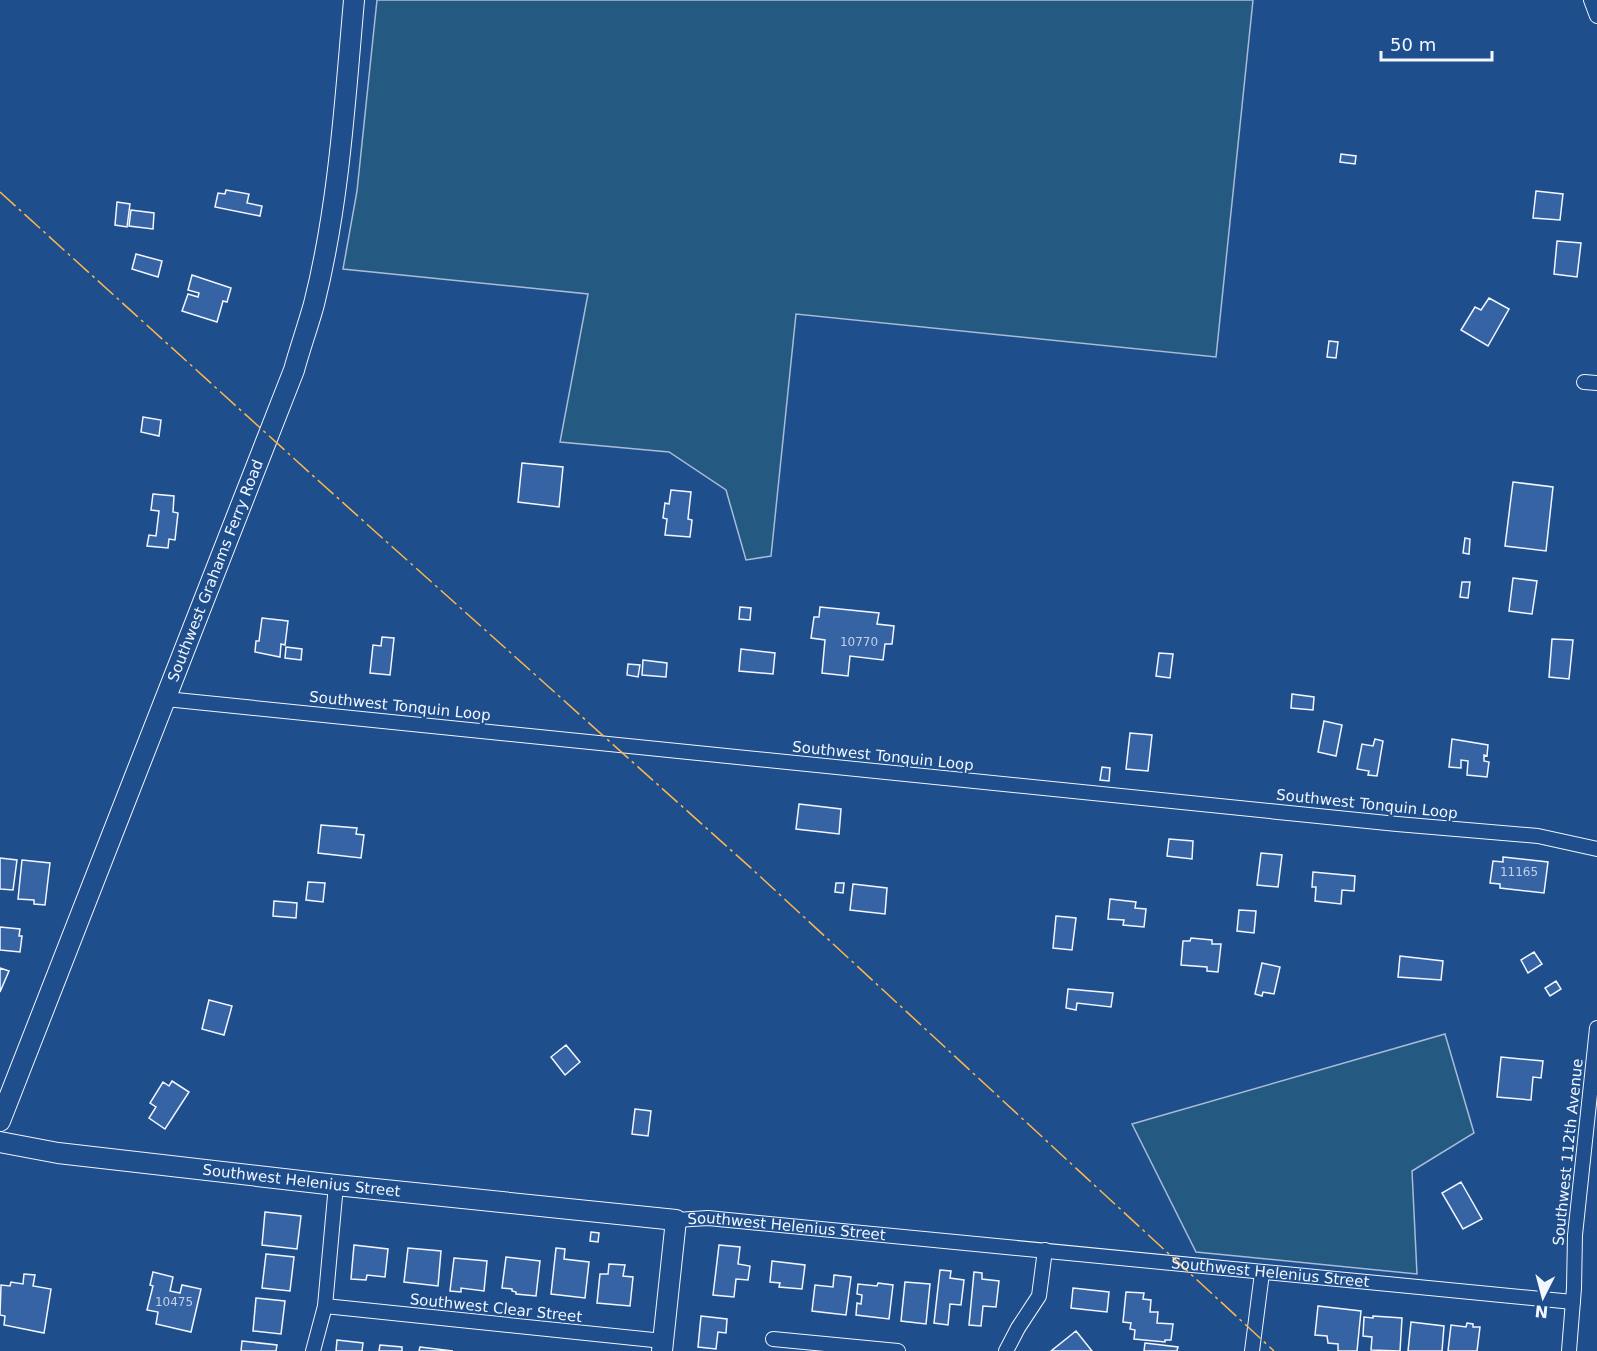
<svg xmlns="http://www.w3.org/2000/svg" width="1597" height="1351" viewBox="0 0 1597 1351" font-family="'DejaVu Sans',sans-serif">
	<style>
		.green { fill: #245a82; stroke: #a8bbd7; stroke-width: 1.5 }
		.building { fill: #3563a3; stroke: #f2f6ff; stroke-width: 1.5 }
		.lines { fill: none; stroke-linecap: round; stroke-linejoin: round }
		.street-casing { stroke: #f2f6ff; stroke-width: 16 }
		.secondary-casing { stroke: #f2f6ff; stroke-width: 22 }
		.street { stroke: #1f4e8c; stroke-width: 14 }
		.secondary { stroke: #1f4e8c; stroke-width: 20 }
		.power { stroke: #ffb74d; stroke-width: 1.5; stroke-dasharray: 21 4.5 3 4.5; stroke-linecap: butt }
		.labels { text-anchor: middle; stroke-width: 4.5; stroke-linejoin: round; paint-order: stroke }
		.number-label { font-size: 12px; fill: #c3d1e8 }
		.street-label { font-size: 15px; fill: #f2f6ff; stroke: #1f4e8c }
	</style>
	<rect width="100%" height="100%" fill="#1f4e8c"/>
	<!-- green -->
	<path class="green" d="M377 0H1253L1216 357 796 314 771 556 746 560 726 490 669 452 560 442 588 294 343 269 357 191Z
		M1445 1034 1474 1133 1412 1171 1417 1274 1196 1252 1132 1124Z"/>
	<!-- building -->
	<path class="building" d="M1341 154 1356 156 1355 164 1340 162Z
		M226 190 249 194 247 203 262 206 260 216 215 207 218 193 225 194Z
		M1536 191 1563 194 1560 220 1533 218Z
		M117 202 130 204 127 227 115 225Z
		M131 210 154 213 153 229 129 226Z
		M1557 241 1581 243 1577 277 1554 274Z
		M136 254 162 261 158 277 132 269Z
		M192 275 231 288 227 302 223 301 217 322 182 311 188 294 198 297 199 293 188 290Z
		M1489 298 1509 309 1488 346 1461 330 1475 307 1481 310Z
		M1329 341 1338 342 1336 358 1327 357Z
		M143 417 161 420 159 436 141 432Z
		M522 463 563 467 559 507 518 502Z
		M1513 482 1553 487 1546 551 1505 546Z
		M671 490 691 492 688 519 692 520 690 537 665 535 667 519 663 518 665 503 669 504Z
		M153 494 174 496 173 512 178 513 175 540 169 539 168 548 147 546 149 535 156 536 159 511 151 510Z
		M1465 538 1470 539 1469 554 1463 553Z
		M1513 578 1537 581 1532 614 1509 611Z
		M1462 582H1470L1468 598 1460 597Z
		M740 607 751 608 750 620 739 619Z
		M820 607 879 613 877 624 894 626 892 644H885L883 660 850 656 848 676 822 673 825 640 811 638 814 617H819Z
		M262 618 288 621 285 645 281 644 280 657 255 652 256 641H259Z
		M382 637 394 638 390 675 370 673 373 645 381 646Z
		M1552 639 1573 640 1569 679 1549 677Z
		M286 647 302 649 301 660 285 658Z
		M741 649 775 653 773 674 739 671Z
		M1159 653 1173 654 1170 678 1156 676Z
		M643 660 667 663 666 677 642 675Z
		M628 664 640 665 638 677 627 675Z
		M1292 694 1314 697 1313 710 1291 708Z
		M1324 721 1342 725 1336 756 1318 752Z
		M1130 733 1152 735 1148 771 1126 769Z
		M1375 739 1383 741 1377 776 1368 775 1369 771 1357 769 1362 744 1373 746Z
		M1452 739 1488 745 1487 756 1484 755V761L1489 762 1487 777 1467 775 1468 761 1461 760V768L1449 767Z
		M1102 767 1110 768 1109 781 1100 780Z
		M799 804 841 809 839 834 796 829Z
		M321 825 357 828 356 834 364 835 361 858 318 853Z
		M1169 839 1193 841 1192 859 1167 856Z
		M1261 853 1282 855 1278 887 1257 885Z
		M1503 857 1548 862 1544 893 1500 888V884L1490 883 1493 861 1503 862Z
		M0 858 17 860 13 890 0 889Z
		M22 860 50 863 45 905 34 904V900L18 899Z
		M1313 872 1355 876 1354 891 1342 890 1341 904 1315 901 1316 887H1312Z
		M308 882 325 883 323 902 306 900Z
		M836 883H844L843 893 835 892Z
		M853 884 887 888 885 914 850 910Z
		M1110 899 1136 902 1135 908 1146 909 1144 927 1123 925 1124 920 1108 919Z
		M274 901 297 903 296 918 273 916Z
		M1239 910 1256 911 1254 933 1237 931Z
		M1056 916 1076 918 1072 950 1053 948Z
		M0 927 20 929 19 936H22L20 952 0 950Z
		M1191 938 1212 940V944H1221L1218 972 1207 971V967L1181 965 1183 941H1190Z
		M1534 952 1542 964 1528 973 1521 960Z
		M1400 956 1443 961 1441 980 1398 977Z
		M1262 963 1280 967 1274 994 1263 992 1262 996 1255 994Z
		M0 968 9 971 0 992Z
		M1556 981 1561 989 1550 996 1545 988Z
		M1068 989 1113 993 1111 1007 1077 1003 1076 1010 1066 1008Z
		M209 1000 232 1006 224 1035 202 1029Z
		M566 1045 580 1062 565 1075 551 1057Z
		M1501 1057 1543 1061 1541 1078 1533 1077 1531 1100 1497 1097Z
		M172 1081 189 1092 165 1129 149 1118 156 1107 150 1103 163 1082 169 1086Z
		M635 1109 651 1111 648 1136 632 1134Z
		M1461 1182 1482 1219 1463 1229 1442 1193Z
		M265 1212 301 1216 297 1249 262 1245Z
		M591 1232 599 1233 598 1242 590 1241Z
		M354 1245 388 1249 385 1277 367 1275 366 1280 351 1279Z
		M719 1245 740 1247 738 1264 750 1266 748 1280 736 1279 734 1297 713 1295Z
		M408 1248 441 1251 438 1286 404 1282Z
		M556 1248 565 1249 564 1259 589 1262 585 1298 551 1294Z
		M266 1254 294 1257 290 1291 262 1288Z
		M506 1257 540 1261 536 1296 516 1294V1292L512 1291V1289L502 1288Z
		M454 1258 487 1261 484 1291 461 1288V1292L450 1291Z
		M772 1261 805 1265 802 1289 779 1287 780 1283 770 1282Z
		M609 1264 625 1265 623 1276 633 1277 630 1306 597 1303 600 1274H608Z
		M940 1270 951 1271 950 1278 964 1280 961 1305 950 1304 948 1325 934 1323Z
		M153 1272 173 1277 170 1291 180 1293 182 1285 201 1289 191 1332 156 1324 158 1312 147 1310 153 1286 150 1285Z
		M974 1272 982 1273V1279L999 1281 996 1307 983 1306 981 1326 969 1325Z
		M24 1274 35 1275 33 1286 51 1289 44 1333 4 1325 5 1316 0 1315 1 1285 10 1286 11 1282 23 1284Z
		M834 1275 851 1277 846 1315 812 1311 815 1285 833 1287Z
		M905 1282 930 1284 926 1324 901 1321Z
		M878 1283 893 1285 889 1319 856 1315 857 1303 861 1304 862 1295 857 1294 858 1284 877 1286Z
		M1073 1288 1109 1292 1107 1312 1071 1308Z
		M1126 1292 1144 1293 1143 1299 1151 1300 1150 1312H1158L1157 1323 1173 1324 1171 1340H1165V1342L1134 1339 1135 1330 1130 1329 1131 1323 1123 1322Z
		M256 1298 285 1301 281 1334 253 1331Z
		M1318 1306 1361 1311 1357 1351H1338V1344L1328 1343 1327 1336 1315 1335Z
		M701 1316 727 1319 726 1333 718 1332 716 1349 698 1347Z
		M1373 1316 1402 1318 1400 1351 1371 1350 1372 1337 1363 1336 1364 1317 1373 1318Z
		M1411 1322 1444 1326 1442 1351H1408Z
		M1467 1323 1473 1324V1327H1480L1477 1351H1448L1451 1325 1466 1327Z
		M1076 1331 1092 1351H1051Z
		M337 1340 363 1343 362 1351H336Z
		M242 1341 277 1345 276 1351H241Z
		M1145 1343 1178 1347 1177 1351H1144Z
		M380 1345 402 1347V1351H379Z
		M420 1347 453 1351H419Z"/>
	<g class="lines">
		<!-- street casing -->
		<g class="street-casing">
			<g id="street">
				<path d="M1591 0 1597 16"/>
				<path d="M1584 382 1597 383"/>
				<path d="M166 699 1397 824 1538 836 1597 849"/>
				<path id="s1" d="M676 1220 708 1218 1573 1302"/>
				<path d="M325 1306 663 1341"/>
				<path d="M773 1339 898 1351"/>
				<path d="M313 1351 325 1306 336 1185"/>
				<path d="M1006 1351 1018 1328 1039 1296 1045 1250"/>
				<path d="M1252 1351 1262 1273"/>
				<path d="M1569 1351 1574 1288 1575 1235 1597 1028"/>
			</g>
		</g>
		<!-- secondary casing -->
		<g class="secondary-casing">
			<g id="secondary">
				<path id="s2" d="M0 1121 294 370C300 348 308 326 314 304 339 205 345 101 354 0"/>
				<path id="s3" d="M0 1142 58 1153 336 1185 676 1220 662 1351"/>
			</g>
		</g>
		<!-- street -->
		<use href="#street" class="street"/>
		<!-- secondary -->
		<use href="#secondary" class="secondary"/>
		<!-- power -->
		<path class="power" d="M0 192 321 483 752 869 1274 1351"/>
	</g>
	<g class="labels">
		<!-- number labels -->
		<g class="number-label">
			<text x="859" y="646">10770</text>
			<text x="1519" y="876">11165</text>
			<text x="174" y="1306">10475</text>
		</g>
		<!-- street labels -->
		<g class="street-label">
			<text dy="5" stroke="none"><textPath href="#s2" startOffset="591">Southwest Grahams Ferry Road</textPath></text>
			<text transform="translate(400 706) rotate(6)" y="5">Southwest Tonquin Loop</text>
			<text transform="translate(883 756) rotate(6)" y="5">Southwest Tonquin Loop</text>
			<text transform="translate(1367 804) rotate(6)" y="5">Southwest Tonquin Loop</text>
			<text transform="translate(1568 1152) rotate(-84)" y="5">Southwest 112th Avenue</text>
			<text dy="5" stroke="none"><textPath href="#s3" startOffset="304">Southwest Helenius Street</textPath></text>
			<text dy="5" stroke="none"><textPath href="#s1" startOffset="111">Southwest Helenius Street</textPath></text>
			<text dy="5" stroke="none"><textPath href="#s1" startOffset="597">Southwest Helenius Street</textPath></text>
			<text transform="translate(496 1308) rotate(6)" y="5">Southwest Clear Street</text>
		</g>
	</g>
	<!-- north arrow -->
	<g transform="translate(1543 1297) rotate(186)" stroke="#1f4e8c" stroke-width="4.5" paint-order="stroke">
	<path d="M0-4.5L10 22L0 15L-10 22Z" fill="#f2f6ff"/>
	<text y="-9" font-size="16" font-weight="bold" text-anchor="middle" fill="#f2f6ff">N</text>
	</g>
	<!-- scale -->
	<path d="M1381 51v9h111v-9" fill="none" stroke="#f2f6ff" stroke-width="3"/>
	<text x="1390" y="51" font-size="18" fill="#f2f6ff" stroke="#1f4e8c" stroke-width="4.5" paint-order="stroke">50 m</text>
</svg>
